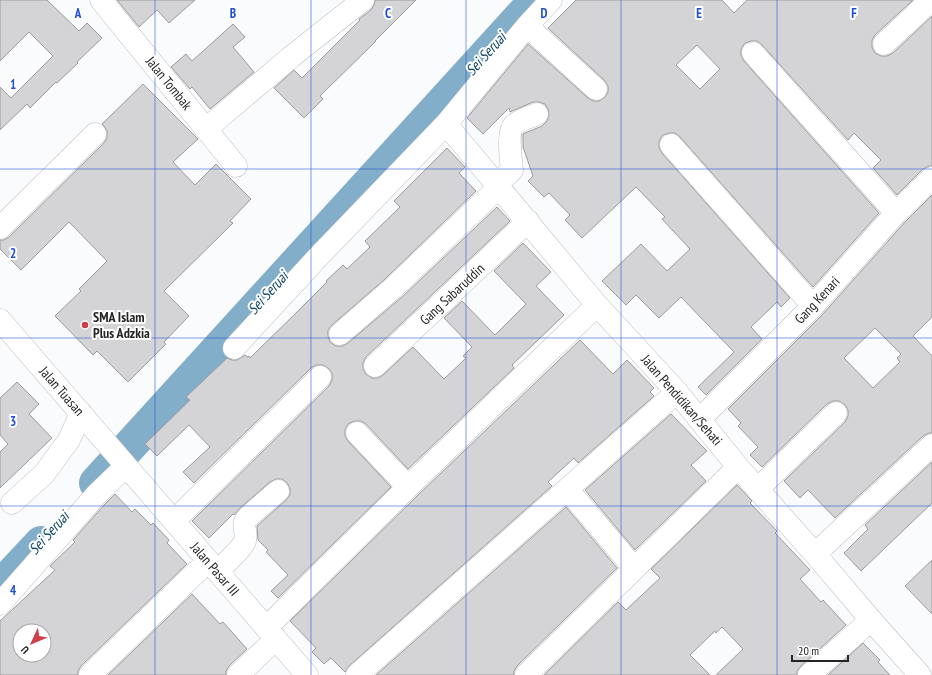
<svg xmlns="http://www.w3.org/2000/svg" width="932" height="675" viewBox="0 0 932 675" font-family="'PT Sans Narrow',sans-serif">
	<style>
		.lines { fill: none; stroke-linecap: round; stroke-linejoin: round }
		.river { stroke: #83aec9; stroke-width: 34 }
		.building { fill: #d4d3d5; stroke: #9c9b9c; fill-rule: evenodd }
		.minor-casing { stroke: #bdbec0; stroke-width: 23 }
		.minor { stroke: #fff; stroke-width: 22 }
		.grid { fill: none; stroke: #1d4ed8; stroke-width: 1; stroke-opacity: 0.55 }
		.poi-dot { fill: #ce3e4b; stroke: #fff; stroke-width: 1.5 }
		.labels { text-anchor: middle; stroke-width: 4; stroke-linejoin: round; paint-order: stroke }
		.street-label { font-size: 14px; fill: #242526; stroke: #fff }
		.poi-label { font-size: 14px; font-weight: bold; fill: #242526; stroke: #fff; text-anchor: start }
		.water-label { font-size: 15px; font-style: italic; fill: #104763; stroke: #fff }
		.grid-label { font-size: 13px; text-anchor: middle; font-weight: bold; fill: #1d4ed8; stroke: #fff; stroke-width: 4; stroke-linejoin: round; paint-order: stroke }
	</style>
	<rect width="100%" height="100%" fill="#f9fbfc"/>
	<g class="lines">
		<!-- river -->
		<path class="river" d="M96 483 536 0
			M0 587 41 543"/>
	</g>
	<!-- building -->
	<path class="building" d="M0 0H47L79 31 87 23 102 38 77 62 78 63 57 83 56 82 30 108 27 104 0 130V87L11 98 53 56 29 32 0 61Z
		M117 0H195L169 23 157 10 139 27Z
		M375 0H416L375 41H376L320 96 323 99 304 118 274 88 294 70 302 78 360 20 359 19 371 10 374 5Z
		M576 0H722L734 13 747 0H913L875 35 872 40V47L875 53 881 56H887L893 53 932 16V166H929L923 169 897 195 873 168 881 160 854 133 848 140 762 45 757 41H751L745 43 741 49V55L744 61 879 213 813 287 680 137 675 133H669L663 135 659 141V147L662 153 790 298 781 307 777 302 751 327 762 339 706 395 698 387 734 352 681 297 659 318 636 295 626 305 602 281 641 244 667 271 690 249 662 219 665 217 636 187 582 238 565 220 570 215 549 193 544 197 528 181 533 176 523 147V134L525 133 542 126 547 121 549 115 548 109 545 104 539 102H533L510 112 509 108 483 134 467 118 528 44 588 98 593 101H599L605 97 608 92V86L604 80 548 28ZM697 45 720 69 700 89 676 65Z
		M233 24 245 37 233 47 254 72 210 109 192 87 190 89 171 67 186 54 192 61Z
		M143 84 198 139 173 162 195 185 216 164 251 199 230 221 233 223 164 291 189 316 164 342 166 344 128 382 97 351 93 355 55 316 81 291 79 289 107 261 69 222 21 270 0 249V240H4L9 237 104 143 107 138V131L104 126 102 124Z
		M447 148 465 167 459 173 476 191 385 279 332 325 328 330V336L330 342 336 346H343L348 343 402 297 497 207 510 221 366 357 363 363V369L366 374 372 378H378L383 375 413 347 444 379 466 358 463 356 472 347 444 318 462 301 495 335 526 304 494 271 523 243 551 272 536 286 564 315 512 365 514 368 408 469 366 424 361 421H354L348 424 345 430V436L348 441 391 487 278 598 271 591 288 575 266 552 268 550 258 540 257 526 286 500 290 495V489L287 483 282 479H276L270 482 240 508 234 515 233 514 209 538 192 521 329 386 332 380V373L329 369 323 365H316L311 368 194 483 183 472 210 447 189 425 157 456 145 444 190 400 186 397 227 358 232 360H237L245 355 248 357 249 356 250 358 300 309 327 282 326 281 343 265 347 269 370 247 365 241 400 207 394 201Z
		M932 195V317L913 336 932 356V433H929L923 436 835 518 808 490 800 498 784 481 845 422 848 416V410L845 405 839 401H833L827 404 762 467 750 455 758 447 738 426 741 423 728 409 822 315 905 222ZM875 328 901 354 897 358 900 362 873 388 844 358Z
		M580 340 613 374 627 360 654 388 650 392 654 396 578 463 574 458 548 482 552 486 349 666 345 672 331 658 324 664 312 652 316 648 290 621 417 496Z
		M17 382 39 404 29 414 52 438 0 488V452L8 444 0 435V398Z
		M671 414 707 451 691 465 706 481 635 550 585 490Z
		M932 462V503L861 571 844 553 868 529 865 525Z
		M737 485 752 501 750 503 777 531 775 533 810 570 800 579 821 602 823 600 846 625 801 666 797 671V675H716L743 649 722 627 716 633 715 631 690 655 710 675H544L618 602 626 610 660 578 651 569Z
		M115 494 132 512 135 509 151 525 153 523 169 540 167 543 187 564 81 666 78 671V675H0V621L55 570 50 566 75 542 73 540 105 504ZM20 631H44V655H20Z
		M566 507 617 568 517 666 514 671V675H376Z
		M932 560V614L905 586Z
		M192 594 220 624 223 622 247 649 229 666 226 671V675H108Z
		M863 643 880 660 878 662 890 675H828Z"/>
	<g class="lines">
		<!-- minor casing -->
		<g class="minor-casing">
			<path id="minor" d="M101 0 236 166
				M527 26 596 89
				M884 44 931 0
				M753 53 896 213
				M446 124 597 305 677 392 738 467 815 554 871 620 920 675
				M206 129 291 57 363 0
				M671 145 813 306
				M496 184 509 173 512 170C511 160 507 132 514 125 520 120 530 117 537 114
				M0 228 95 134
				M0 320 307 675
				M340 334 393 288 499 187
				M234 348 319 256 446 124 527 26 551 0
				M375 366 528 221
				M700 419 813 306 896 213 932 178
				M357 433 408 487
				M758 489 771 476 836 413
				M568 490 634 568
				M12 503 44 474 69 440 81 413
				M174 521 320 377
				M815 554 932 445
				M217 571C225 564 241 550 245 541 248 531 240 526 248 517L278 491
				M0 604 96 495 126 466
				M266 628 408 487 597 305
				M90 675 208 561
				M238 675 276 639
				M357 675 677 392
				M526 675 738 467
				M809 675 871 620"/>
		</g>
		<!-- minor -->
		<use href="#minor" class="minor"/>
	</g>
	<!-- grid -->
	<path class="grid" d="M155 0V675M311 0V675M466 0V675M621 0V675M777 0V675M0 169H932M0 338H932M0 506H932"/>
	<!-- markers -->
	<circle class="poi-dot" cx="85" cy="325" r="4"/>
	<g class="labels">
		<!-- street labels -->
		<g class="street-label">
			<text transform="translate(169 83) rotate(51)" y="5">Jalan Tombak</text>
			<text transform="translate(452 294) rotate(-43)" y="5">Gang Sabaruddin</text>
			<text transform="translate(817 300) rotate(-47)" y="5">Gang Kenari</text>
			<text transform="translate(62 391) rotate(49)" y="5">Jalan Tuasan</text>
			<text transform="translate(682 400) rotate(49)" y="5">Jalan Pendidikan/Sehati</text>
			<text transform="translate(215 569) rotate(49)" y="5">Jalan Pasar III</text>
		</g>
		<!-- poi labels -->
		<g class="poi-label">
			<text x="93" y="322">SMA Islam<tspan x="93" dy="16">Plus Adzkia</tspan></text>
		</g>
		<!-- water labels -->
		<g class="water-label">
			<text transform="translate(486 54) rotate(-48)" y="5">Sei Seruai</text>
			<text transform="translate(268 293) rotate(-48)" y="5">Sei Seruai</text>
			<text transform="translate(49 533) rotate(-48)" y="5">Sei Seruai</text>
		</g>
	</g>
	<g class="grid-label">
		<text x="78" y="18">A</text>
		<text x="233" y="18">B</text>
		<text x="388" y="18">C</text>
		<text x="544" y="18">D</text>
		<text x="699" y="18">E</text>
		<text x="854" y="18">F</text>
		<text x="13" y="89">1</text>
		<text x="13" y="258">2</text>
		<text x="13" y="426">3</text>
		<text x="13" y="595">4</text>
	</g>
	<!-- north arrow -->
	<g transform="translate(32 643) rotate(226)"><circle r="19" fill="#ffffff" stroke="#a7a8a8"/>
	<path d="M0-3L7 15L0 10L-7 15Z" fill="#ce3e4b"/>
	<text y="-6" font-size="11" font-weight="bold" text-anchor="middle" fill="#242526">U</text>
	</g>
	<!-- scale -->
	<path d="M792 655v6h56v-6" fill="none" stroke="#242526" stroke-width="2"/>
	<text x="798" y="655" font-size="12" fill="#242526" stroke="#ffffff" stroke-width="3" paint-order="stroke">20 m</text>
</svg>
